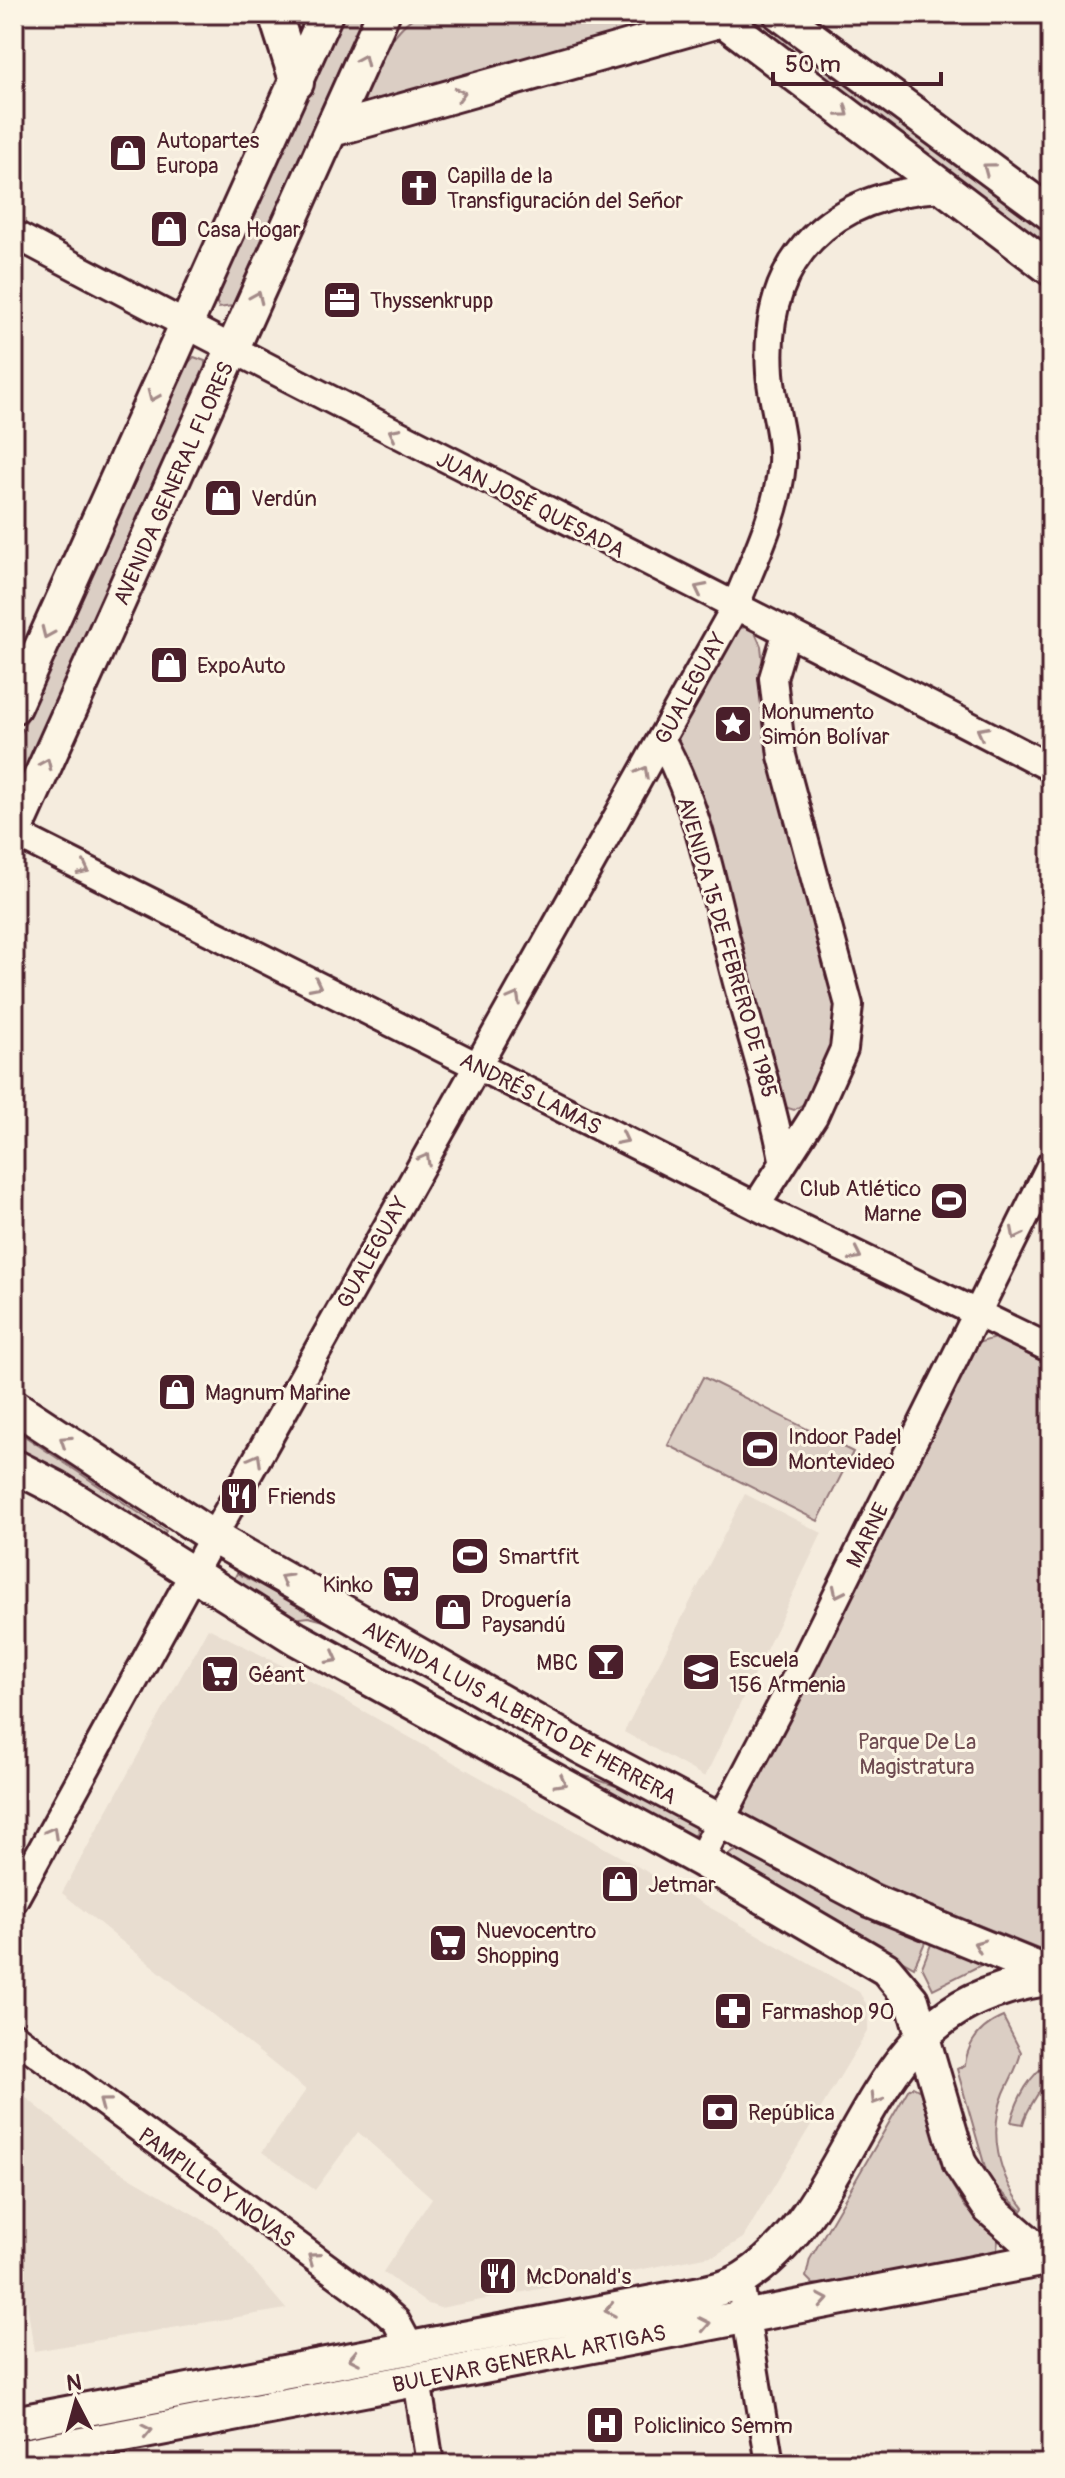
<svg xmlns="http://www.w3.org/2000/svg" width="1065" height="2478" viewBox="0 0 1065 2478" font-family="Pangolin,sans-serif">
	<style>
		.built { fill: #e8ddd0 }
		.green { fill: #dbcec4; stroke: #927678; stroke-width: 2 }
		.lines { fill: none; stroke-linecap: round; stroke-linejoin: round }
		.minor-casing { stroke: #4a1f2b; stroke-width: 32 }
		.major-casing { stroke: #4a1f2b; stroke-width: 38 }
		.minor { stroke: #fcf5e5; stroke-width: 26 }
		.major { stroke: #fcf5e5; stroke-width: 32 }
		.oneway { stroke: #a38a88 }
		.labels { text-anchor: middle; stroke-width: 6; stroke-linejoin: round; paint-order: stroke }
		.poi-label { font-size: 22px; fill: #4a1f2b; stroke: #fcf5e5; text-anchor: start }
		.street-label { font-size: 22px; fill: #4a1f2b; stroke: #fcf5e5 }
		.park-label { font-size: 22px; fill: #6e4b51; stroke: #fcf5e5 }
	</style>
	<rect width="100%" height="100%" fill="#f5ecde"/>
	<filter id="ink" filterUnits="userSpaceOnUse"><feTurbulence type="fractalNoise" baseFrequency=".0125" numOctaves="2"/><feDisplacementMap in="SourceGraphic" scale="16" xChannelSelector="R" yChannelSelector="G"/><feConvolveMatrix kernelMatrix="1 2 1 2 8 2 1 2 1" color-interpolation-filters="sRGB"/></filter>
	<g filter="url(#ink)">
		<!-- built -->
		<path class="built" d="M745 1494 822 1533 705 1777 624 1732Z
			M208 1628 289 1669 859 1992 868 2007V2030L743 2238 716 2255 440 2308 426 2303 383 2272 432 2198 358 2132 315 2190 262 2152 306 2090 62 1893Z
			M14 2088 111 2166 217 2228 286 2309 34 2351 14 2212Z"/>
		<!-- green -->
		<path class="green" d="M342 14H364L232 306 219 308 214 295Z
			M419 14H676L672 20 363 106C370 74 390 30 419 14Z
			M740 14H756L1051 236V249Z
			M194 357 205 361V370L14 795V748L185 366Z
			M745 627 753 628 761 646 776 785 829 957 841 1034 811 1099 794 1110 782 1106 675 740 731 640 738 629Z
			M995 1338 1051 1366V1954L890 1889 822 1858 745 1816 741 1805 977 1343Z
			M703 1377 853 1452 818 1521 668 1445Z
			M14 1429 166 1531 162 1538 47 1463 14 1447Z
			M237 1573 335 1624 309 1617 293 1619 232 1583Z
			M565 1769 637 1793 695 1826 696 1833 691 1838Z
			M737 1850 855 1910 926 1940 914 1967 730 1863 729 1854Z
			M932 1942 982 1963 981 1965 933 1989 922 1967Z
			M1003 2017 1021 2052C1018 2067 1010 2079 1004 2093 988 2132 998 2176 1024 2208L1022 2211 995 2186 987 2174 957 2069 965 2065C968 2041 981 2026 1003 2017Z
			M1051 2061C1051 2083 1029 2100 1023 2124L1011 2122C1017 2098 1030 2074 1051 2061Z
			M913 2087 920 2091 952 2185 966 2208 998 2240 997 2250 823 2285 813 2284 806 2277 810 2259 908 2090Z"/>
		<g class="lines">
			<!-- minor casing -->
			<g class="minor-casing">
				<path id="minor" d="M14 234C357 417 706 588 1051 768
					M661 739C701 810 714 893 734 971 750 1034 771 1095 783 1159
					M14 833 756 1206 1051 1349
					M756 1206 814 1116 844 1049 849 1005 782 756 773 678 787 631
					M700 1860 807 1656 1051 1164
					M14 1900 213 1537 735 607C753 561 778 513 782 463 784 434 772 403 770 373 762 257 831 193 944 188
					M14 2036 377 2304 396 2321 410 2347
					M740 2281 770 2464
					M417 2379 430 2464"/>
			</g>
			<!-- major casing -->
			<g class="major-casing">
				<path id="major" d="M275 14 297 83
					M715 14 1051 269
					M780 14 1051 214
					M332 130 722 20
					M14 707 326 14
					M14 835 383 14
					M14 1406 213 1537 581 1747 872 1901 1051 1974
					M14 1466 57 1488 297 1639 700 1860 886 1969 912 2000 960 2164 990 2209 1051 2262
					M14 2423 685 2296C704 2292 727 2289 744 2278 853 2209 862 2032 997 1991 1014 1985 1033 1979 1051 1980
					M14 2457 1051 2258"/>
			</g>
			<!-- minor -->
			<use href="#minor" class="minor"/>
			<!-- major -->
			<use href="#major" class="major"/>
		</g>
		<!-- one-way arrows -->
		<defs><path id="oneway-chevron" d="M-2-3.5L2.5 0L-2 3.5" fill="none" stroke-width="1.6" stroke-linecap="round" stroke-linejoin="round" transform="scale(2)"/></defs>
		<g class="oneway">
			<use href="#oneway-chevron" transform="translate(363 60) rotate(-66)"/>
			<use href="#oneway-chevron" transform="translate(460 94) rotate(-16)"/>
			<use href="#oneway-chevron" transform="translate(844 112) rotate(37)"/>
			<use href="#oneway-chevron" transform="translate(988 168) rotate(-143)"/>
			<use href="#oneway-chevron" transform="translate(257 297) rotate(-66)"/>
			<use href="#oneway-chevron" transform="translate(153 396) rotate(114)"/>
			<use href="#oneway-chevron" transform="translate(394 433) rotate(-153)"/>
			<use href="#oneway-chevron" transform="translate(700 589) rotate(-153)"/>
			<use href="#oneway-chevron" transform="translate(47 633) rotate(114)"/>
			<use href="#oneway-chevron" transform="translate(982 732) rotate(-152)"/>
			<use href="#oneway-chevron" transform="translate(46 764) rotate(-66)"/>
			<use href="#oneway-chevron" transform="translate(643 772) rotate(-61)"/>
			<use href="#oneway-chevron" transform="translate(84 869) rotate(27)"/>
			<use href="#oneway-chevron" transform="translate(316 985) rotate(27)"/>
			<use href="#oneway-chevron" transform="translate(515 998) rotate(-61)"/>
			<use href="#oneway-chevron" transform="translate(623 1139) rotate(27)"/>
			<use href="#oneway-chevron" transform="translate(425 1159) rotate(-61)"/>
			<use href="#oneway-chevron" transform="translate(1016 1234) rotate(117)"/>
			<use href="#oneway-chevron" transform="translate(856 1255) rotate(26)"/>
			<use href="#oneway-chevron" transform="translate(65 1441) rotate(-147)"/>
			<use href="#oneway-chevron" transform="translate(256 1459) rotate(-61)"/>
			<use href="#oneway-chevron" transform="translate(285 1579) rotate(-150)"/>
			<use href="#oneway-chevron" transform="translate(838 1592) rotate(116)"/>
			<use href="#oneway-chevron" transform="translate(333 1658) rotate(28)"/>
			<use href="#oneway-chevron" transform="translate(561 1782) rotate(29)"/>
			<use href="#oneway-chevron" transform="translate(52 1832) rotate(-61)"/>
			<use href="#oneway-chevron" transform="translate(979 1945) rotate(-158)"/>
			<use href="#oneway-chevron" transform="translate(876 2099) rotate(122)"/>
			<use href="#oneway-chevron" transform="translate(104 2103) rotate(-143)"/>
			<use href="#oneway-chevron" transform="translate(313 2258) rotate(-144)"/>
			<use href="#oneway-chevron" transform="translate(823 2300) rotate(-10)"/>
			<use href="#oneway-chevron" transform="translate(610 2310) rotate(169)"/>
			<use href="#oneway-chevron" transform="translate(705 2324) rotate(-11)"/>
			<use href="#oneway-chevron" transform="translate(354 2358) rotate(169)"/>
			<use href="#oneway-chevron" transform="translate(147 2431) rotate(-11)"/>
		</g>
	</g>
	<!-- icons -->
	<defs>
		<g id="shop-square" transform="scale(2)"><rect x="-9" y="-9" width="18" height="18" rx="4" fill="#4a1f2b" stroke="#fcf5e5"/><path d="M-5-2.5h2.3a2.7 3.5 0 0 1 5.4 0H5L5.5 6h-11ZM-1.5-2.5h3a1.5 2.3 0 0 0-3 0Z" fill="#fff"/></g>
		<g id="church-square" transform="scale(2)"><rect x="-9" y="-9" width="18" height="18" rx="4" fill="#4a1f2b" stroke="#fcf5e5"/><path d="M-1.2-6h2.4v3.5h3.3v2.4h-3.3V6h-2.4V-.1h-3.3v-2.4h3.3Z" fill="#fff"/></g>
		<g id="office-square" transform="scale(2)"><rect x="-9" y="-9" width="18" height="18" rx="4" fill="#4a1f2b" stroke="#fcf5e5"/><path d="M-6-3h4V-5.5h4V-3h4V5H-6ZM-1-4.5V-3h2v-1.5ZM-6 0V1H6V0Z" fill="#fff"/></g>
		<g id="sight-square" transform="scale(2)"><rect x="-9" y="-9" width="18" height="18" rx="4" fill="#4a1f2b" stroke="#fcf5e5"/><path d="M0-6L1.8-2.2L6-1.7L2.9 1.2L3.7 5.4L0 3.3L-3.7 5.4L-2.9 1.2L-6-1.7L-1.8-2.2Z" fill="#fff"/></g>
		<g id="stadium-square" transform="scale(2)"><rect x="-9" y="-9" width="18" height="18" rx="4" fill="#4a1f2b" stroke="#fcf5e5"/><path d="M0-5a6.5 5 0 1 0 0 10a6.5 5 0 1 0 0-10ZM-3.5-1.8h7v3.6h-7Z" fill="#fff"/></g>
		<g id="restaurant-square" transform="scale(2)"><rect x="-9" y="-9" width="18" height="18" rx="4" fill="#4a1f2b" stroke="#fcf5e5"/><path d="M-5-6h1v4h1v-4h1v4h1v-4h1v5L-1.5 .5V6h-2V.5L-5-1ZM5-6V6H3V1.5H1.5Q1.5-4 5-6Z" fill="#fff"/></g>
		<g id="supermarket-square" transform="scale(2)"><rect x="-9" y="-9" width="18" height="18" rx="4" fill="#4a1f2b" stroke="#fcf5e5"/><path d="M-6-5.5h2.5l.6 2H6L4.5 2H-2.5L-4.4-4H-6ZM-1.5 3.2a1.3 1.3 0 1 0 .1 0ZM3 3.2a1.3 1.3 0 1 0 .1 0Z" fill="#fff"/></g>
		<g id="bar-square" transform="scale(2)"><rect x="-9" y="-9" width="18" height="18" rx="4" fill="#4a1f2b" stroke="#fcf5e5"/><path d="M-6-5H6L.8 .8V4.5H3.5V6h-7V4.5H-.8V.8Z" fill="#fff"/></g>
		<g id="school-square" transform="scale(2)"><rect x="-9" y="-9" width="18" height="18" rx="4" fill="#4a1f2b" stroke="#fcf5e5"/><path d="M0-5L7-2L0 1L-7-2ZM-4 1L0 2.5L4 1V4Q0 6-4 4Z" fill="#fff"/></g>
		<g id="pharmacy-square" transform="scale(2)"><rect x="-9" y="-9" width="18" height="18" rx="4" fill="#4a1f2b" stroke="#fcf5e5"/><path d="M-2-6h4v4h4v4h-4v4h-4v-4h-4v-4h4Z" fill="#fff"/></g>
		<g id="bank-square" transform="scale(2)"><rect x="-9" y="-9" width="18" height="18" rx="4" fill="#4a1f2b" stroke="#fcf5e5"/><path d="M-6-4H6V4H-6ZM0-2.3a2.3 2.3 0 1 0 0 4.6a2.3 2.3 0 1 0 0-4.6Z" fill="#fff"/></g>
		<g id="hospital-square" transform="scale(2)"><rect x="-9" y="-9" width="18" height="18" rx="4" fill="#4a1f2b" stroke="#fcf5e5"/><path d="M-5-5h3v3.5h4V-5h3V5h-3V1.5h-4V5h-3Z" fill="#fff"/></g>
	</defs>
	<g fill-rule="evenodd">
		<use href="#shop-square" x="128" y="153"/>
		<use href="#church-square" x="419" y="188"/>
		<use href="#shop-square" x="169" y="229"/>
		<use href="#office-square" x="342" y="300"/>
		<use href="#shop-square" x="223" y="498"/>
		<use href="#shop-square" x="169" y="665"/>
		<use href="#sight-square" x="733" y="724"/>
		<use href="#stadium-square" x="949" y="1201"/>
		<use href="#shop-square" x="177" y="1392"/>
		<use href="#stadium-square" x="760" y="1449"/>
		<use href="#restaurant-square" x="239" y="1496"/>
		<use href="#stadium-square" x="470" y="1556"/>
		<use href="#supermarket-square" x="401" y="1584"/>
		<use href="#shop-square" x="453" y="1612"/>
		<use href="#bar-square" x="606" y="1662"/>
		<use href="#school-square" x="701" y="1672"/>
		<use href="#supermarket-square" x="220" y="1674"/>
		<use href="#shop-square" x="620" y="1884"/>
		<use href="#supermarket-square" x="448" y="1943"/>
		<use href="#pharmacy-square" x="733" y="2011"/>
		<use href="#bank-square" x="720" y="2112"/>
		<use href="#restaurant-square" x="498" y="2276"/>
		<use href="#hospital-square" x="605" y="2425"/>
	</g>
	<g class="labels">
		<!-- poi labels -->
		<g class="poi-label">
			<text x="156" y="148">Autopartes<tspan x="156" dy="25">Europa</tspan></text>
			<text x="447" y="183">Capilla de la<tspan x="447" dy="25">Transfiguración del Señor</tspan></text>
			<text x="197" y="237">Casa Hogar</text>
			<text x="370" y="308">Thyssenkrupp</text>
			<text x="251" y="506">Verdún</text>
			<text x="197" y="673">ExpoAuto</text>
			<text x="761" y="719">Monumento<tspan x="761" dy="25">Simón Bolívar</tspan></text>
			<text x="921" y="1196" text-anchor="end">Club Atlético<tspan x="921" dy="25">Marne</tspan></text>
			<text x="205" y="1400">Magnum Marine</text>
			<text x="788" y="1444">Indoor Padel<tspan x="788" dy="25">Montevideo</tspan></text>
			<text x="267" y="1504">Friends</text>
			<text x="498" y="1564">Smartfit</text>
			<text x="373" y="1592" text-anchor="end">Kinko</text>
			<text x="481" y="1607">Droguería<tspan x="481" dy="25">Paysandú</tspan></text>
			<text x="729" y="1667">Escuela<tspan x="729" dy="25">156 Armenia</tspan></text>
			<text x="578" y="1670" text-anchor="end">MBC</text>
			<text x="248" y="1682">Géant</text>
			<text x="648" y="1892">Jetmar</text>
			<text x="476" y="1938">Nuevocentro<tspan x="476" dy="25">Shopping</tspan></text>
			<text x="761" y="2019">Farmashop 90</text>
			<text x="748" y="2120">República</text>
			<text x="526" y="2284">McDonald's</text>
			<text x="633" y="2433">Policlinico Semm</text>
		</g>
		<!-- street labels -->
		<g class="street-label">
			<text transform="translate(173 483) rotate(-66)" y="8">AVENIDA GENERAL FLORES</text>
			<text transform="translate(531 504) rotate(27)" y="8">JUAN JOSÉ QUESADA</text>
			<text transform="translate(690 688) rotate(-61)" y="8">GUALEGUAY</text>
			<text transform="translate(728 947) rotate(74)" y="8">AVENIDA 15 DE FEBRERO DE 1985</text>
			<text transform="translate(531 1093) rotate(27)" y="8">ANDRÉS LAMAS</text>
			<text transform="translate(372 1252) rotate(-61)" y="8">GUALEGUAY</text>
			<text transform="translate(867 1535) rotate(-64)" y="8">MARNE</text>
			<text transform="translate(520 1712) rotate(29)" y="8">AVENIDA LUIS ALBERTO DE HERRERA</text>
			<text transform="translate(217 2187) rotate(36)" y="8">PAMPILLO Y NOVAS</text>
			<text transform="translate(529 2358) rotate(-11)" y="8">BULEVAR GENERAL ARTIGAS</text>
		</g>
		<!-- park labels -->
		<g class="park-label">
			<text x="917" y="1749">Parque De La<tspan x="917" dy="25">Magistratura</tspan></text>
		</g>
	</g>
	<!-- margin -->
	<rect width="1065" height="2478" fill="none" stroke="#fcf5e5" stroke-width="48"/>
	<rect x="24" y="24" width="1017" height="2430" fill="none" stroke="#4a1f2b" stroke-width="3" filter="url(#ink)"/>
	<!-- north arrow -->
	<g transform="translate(76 2402) rotate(354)" stroke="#fcf5e5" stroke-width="6" paint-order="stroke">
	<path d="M0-6L14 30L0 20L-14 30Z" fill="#4a1f2b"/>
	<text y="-12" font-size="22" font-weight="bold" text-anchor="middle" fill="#4a1f2b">N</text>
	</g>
	<!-- scale -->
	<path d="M773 72v12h168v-12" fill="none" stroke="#4a1f2b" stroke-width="4"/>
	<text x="785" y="72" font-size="24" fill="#4a1f2b" stroke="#fcf5e5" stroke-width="6" paint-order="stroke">50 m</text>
</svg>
